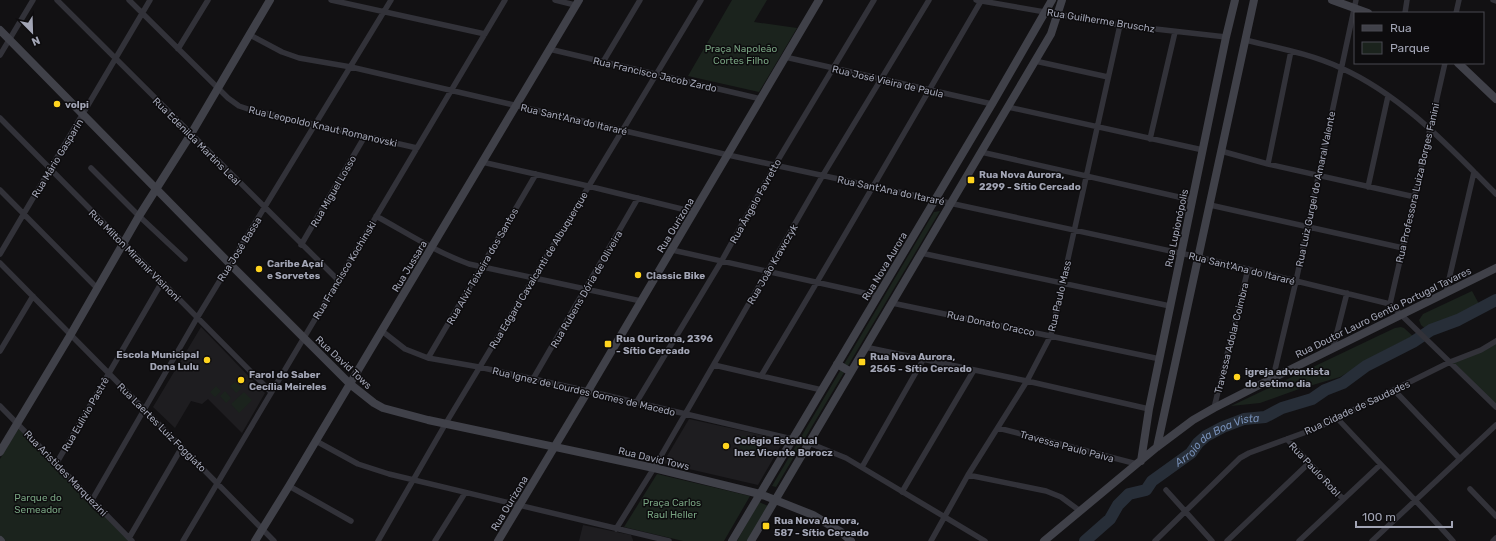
<svg xmlns="http://www.w3.org/2000/svg" width="1496" height="541" viewBox="0 0 1496 541" font-family="Rubik,sans-serif">
	<style>
		.built { fill: #1e1d20 }
		.green { fill: #1b231d }
		.lines { fill: none; stroke-linecap: round; stroke-linejoin: round }
		.river { stroke: #272e38; stroke-width: 12 }
		.street { stroke: #323239; stroke-width: 5.5 }
		.secondary { stroke: #404149; stroke-width: 8 }
		.poi-dot { fill: #ffd41e; stroke: #0d0c0e; stroke-width: 1.5 }
		.labels { text-anchor: middle; stroke-width: 3; stroke-linejoin: round; paint-order: stroke }
		.street-label { font-size: 10px; fill: #a2a5b5; stroke: #0d0c0e }
		.park-label { font-size: 10px; fill: #77a280; stroke: #0d0c0e }
		.poi-label { font-size: 10px; font-weight: bold; fill: #a2a5b5; stroke: #0d0c0e; text-anchor: start }
		.water-label { font-size: 11px; font-style: italic; fill: #758db4; stroke: #0d0c0e }
	</style>
	<rect width="100%" height="100%" fill="#121113"/>
	<!-- built -->
	<path class="built" d="M201 327 265 393 242 433 208 399 202 404 191 401 175 428 153 407Z
		M689 419 784 440 758 485 663 463Z
		M583 525 631 535 633 540V541H579Z"/>
	<!-- green -->
	<path class="green" d="M732 0H767L754 22 797 28 759 92 688 76Z
		M940 211 776 487 772 486 934 212Z
		M1472 291 1479 304C1463 316 1444 321 1428 331L1421 325 1419 320 1423 314Z
		M1401 327 1404 328 1415 338 1407 339 1389 348 1340 377 1299 389 1260 403 1231 406 1378 336 1395 328Z
		M1496 342V406L1451 363Z
		M235 382 242 388 236 393 230 386Z
		M216 386 221 391 215 397 210 392Z
		M225 391 231 398 226 403 220 396Z
		M244 392 252 400 239 413 231 404Z
		M19 428 129 541H5L0 536V459Z
		M742 436 763 441 760 453 739 449Z
		M657 474 750 496 724 541H683L624 527Z
		M759 502 768 506 747 541H737Z"/>
	<g class="lines">
		<!-- river -->
		<path class="river" id="s1" d="M1085 541 1110 519 1118 505 1129 494 1146 490 1152 481 1191 453 1198 443 1206 436 1223 427 1244 419 1265 417 1282 408 1312 399 1325 390 1343 383 1366 366 1413 342 1431 330 1458 320 1496 300"/>
		<!-- street -->
		<path class="street" d="M57 0 338 280
			M129 0 228 98 239 106 251 110 417 148
			M331 0 485 34
			M555 0 575 5
			M976 0 1120 25 1226 37
			M1493 0 1496 1
			M1405 13 1407 0
			M1456 13 1459 0
			M250 35 282 52 299 58 351 67 728 155 1198 257 1390 304 1496 407
			M1245 40C1278 48 1311 54 1341 68 1403 96 1449 147 1496 194
			M178 49 208 0
			M549 49 761 99
			M0 55 33 0
			M785 57 992 104
			M1035 61 1108 77
			M603 62 640 0
			M1008 107 1203 150
			M0 118 271 392
			M1150 139 1175 32
			M1221 151 1268 164 1415 197
			M981 152 1192 200
			M482 162 588 186 694 212
			M1268 164 1291 51
			M91 168 139 216 185 259
			M1368 187 1388 96
			M0 190 97 288
			M1210 205 1403 248
			M376 216C407 233 436 252 469 264L641 301
			M301 245 365 136
			M672 250 878 296
			M921 253 1170 306
			M0 254 150 0
			M0 263 274 541
			M1446 292 1474 172
			M892 303 1160 359
			M1390 304 1445 63
			M382 331 405 349 428 358 479 367 588 391 792 439
			M865 347 1027 381 1149 409
			M1333 348 1347 293
			M0 351 33 296
			M428 358 536 174
			M714 365 822 390
			M761 376C836 252 908 126 981 1
			M1273 378 1296 281 1356 0
			M533 379 638 198
			M1394 390 1460 459
			M636 403 721 262 775 165 874 0
			M0 406 132 541
			M1214 408 1248 269
			M1337 418C1375 459 1415 499 1453 541
			M998 428 1137 464
			M1287 439 1343 499
			M316 441 358 464 389 474 669 541
			M809 443 846 458 985 541
			M56 464 162 282
			M862 467 923 360
			M968 475 1046 491 1061 497 1080 511
			M289 486 351 521
			M1470 489 1496 516
			M1166 490 1212 541
			M902 492 974 370
			M92 500 197 318 391 0
			M616 529 654 468 823 175 929 0
			M129 538 182 447
			M183 541 505 0
			M378 541 446 423 701 0
			M435 541 465 493
			M931 541 968 475 1027 381 1051 335 1120 25
			M1155 541 1240 458 1249 453 1317 428 1450 362 1481 350 1496 341
			M1227 541 1309 463
			M1299 541 1380 465
			M1372 541 1496 425
			M1493 541 1496 538"/>
		<!-- secondary -->
		<path class="secondary" d="M1332 0 1368 13
			M0 30 230 264 350 384 374 403 383 408 428 420 654 468 760 494 813 515 841 532 851 541
			M1458 63 1496 99
			M837 364 851 372
			M1157 447 1254 0
			M0 452 71 334 139 216 191 134 270 0
			M1141 461 1149 409 1226 37 1235 0
			M0 540 1 541
			M255 541 289 486 579 0
			M498 541 588 391 819 0
			M732 541 992 104 1052 0
			M751 541 1051 34 1062 0
			M1044 541 1157 447 1193 420 1214 408 1273 378 1496 268"/>
	</g>
	<!-- markers -->
	<g class="poi-dot">
		<circle cx="57" cy="104" r="4"/>
		<rect x="967" y="176" width="8" height="8" rx="2"/>
		<circle cx="259" cy="269" r="4"/>
		<circle cx="638" cy="275" r="4"/>
		<rect x="604" y="340" width="8" height="8" rx="2"/>
		<circle cx="207" cy="360" r="4"/>
		<rect x="858" y="358" width="8" height="8" rx="2"/>
		<circle cx="1237" cy="377" r="4"/>
		<circle cx="241" cy="380" r="4"/>
		<circle cx="726" cy="446" r="4"/>
		<rect x="762" y="522" width="8" height="8" rx="2"/>
	</g>
	<g class="labels">
		<!-- street labels -->
		<g class="street-label">
			<text transform="translate(1101 20) rotate(9)" y="4">Rua Guilherme Bruschz</text>
			<text transform="translate(655 74) rotate(13)" y="4">Rua Francisco Jacob Zardo</text>
			<text transform="translate(888 81) rotate(13)" y="4">Rua José Vieira de Paula</text>
			<text transform="translate(574 119) rotate(13)" y="4">Rua Sant'Ana do Itararé</text>
			<text transform="translate(323 126) rotate(13)" y="4">Rua Leopoldo Knaut Romanovski</text>
			<text transform="translate(197 141) rotate(45)" y="4">Rua Edenilda Martins Leal</text>
			<text transform="translate(57 158) rotate(-59)" y="4">Rua Mário Gasparin</text>
			<text transform="translate(1417 183) rotate(-77)" y="4">Rua Professora Luiza Borges Fanini</text>
			<text transform="translate(1315 189) rotate(-78)" y="4">Rua Luiz Gurgel do Amaral Valente</text>
			<text transform="translate(891 190) rotate(12)" y="4">Rua Sant'Ana do Itararé</text>
			<text transform="translate(333 191) rotate(-60)" y="4">Rua Miguel Losso</text>
			<text transform="translate(755 201) rotate(-61)" y="4">Rua Ângelo Favretto</text>
			<text transform="translate(675 225) rotate(-59)" y="4">Rua Ourizona</text>
			<text transform="translate(1176 228) rotate(-78)" y="4">Rua Lupionópolis</text>
			<text transform="translate(239 249) rotate(-58)" y="4">Rua José Bassa</text>
			<text transform="translate(135 255) rotate(45)" y="4">Rua Milton Miramir Visinoni</text>
			<text transform="translate(772 264) rotate(-60)" y="4">Rua João Krawczyk</text>
			<text transform="translate(409 266) rotate(-59)" y="4">Rua Jussara</text>
			<text transform="translate(482 266) rotate(-60)" y="4">Rua Alvir Teixeira dos Santos</text>
			<text transform="translate(884 266) rotate(-59)" y="4">Rua Nova Aurora</text>
			<text transform="translate(1242 268) rotate(14)" y="4">Rua Sant'Ana do Itararé</text>
			<text transform="translate(344 270) rotate(-59)" y="4">Rua Francisco Kochinski</text>
			<text transform="translate(538 270) rotate(-59)" y="4">Rua Edgard Cavalcanti de Albuquerque</text>
			<text transform="translate(586 289) rotate(-60)" y="4">Rua Rubens Dória de Oliveira</text>
			<text transform="translate(1059 296) rotate(-77)" y="4">Rua Paulo Mass</text>
			<text transform="translate(1383 312) rotate(-26)" y="4">Rua Doutor Lauro Gentio Portugal Tavares</text>
			<text transform="translate(991 323) rotate(12)" y="4">Rua Donato Cracco</text>
			<text transform="translate(1231 338) rotate(-76)" y="4">Travessa Adolar Coimbra</text>
			<text transform="translate(344 362) rotate(43)" y="4">Rua David Tows</text>
			<text transform="translate(584 391) rotate(13)" y="4">Rua Ignez de Lourdes Gomes de Macedo</text>
			<text transform="translate(1357 407) rotate(-25)" y="4">Rua Cidade de Saudades</text>
			<text transform="translate(85 414) rotate(-60)" y="4">Rua Eulivio Pastrê</text>
			<text transform="translate(162 427) rotate(45)" y="4">Rua Laertes Luiz Foggiato</text>
			<text transform="translate(1067 446) rotate(15)" y="4">Travessa Paulo Paiva</text>
			<text transform="translate(654 458) rotate(13)" y="4">Rua David Tows</text>
			<text transform="translate(1315 469) rotate(47)" y="4">Rua Paulo Robl</text>
			<text transform="translate(66 473) rotate(46)" y="4">Rua Aristides Marquezini</text>
			<text transform="translate(509 503) rotate(-59)" y="4">Rua Ourizona</text>
		</g>
		<!-- park labels -->
		<g class="park-label">
			<text x="741" y="52">Praça Napoleão<tspan x="741" dy="12">Cortes Filho</tspan></text>
			<text x="38" y="501">Parque do<tspan x="38" dy="12">Semeador</tspan></text>
			<text x="672" y="506">Praça Carlos<tspan x="672" dy="12">Raul Heller</tspan></text>
		</g>
		<!-- poi labels -->
		<g class="poi-label">
			<text x="65" y="108">volpi</text>
			<text x="979" y="178">Rua Nova Aurora,<tspan x="979" dy="12">2299 - Sítio Cercado</tspan></text>
			<text x="267" y="267">Caribe Açaí<tspan x="267" dy="12">e Sorvetes</tspan></text>
			<text x="646" y="279">Classic Bike</text>
			<text x="616" y="342">Rua Ourizona, 2396<tspan x="616" dy="12">- Sítio Cercado</tspan></text>
			<text x="199" y="358" text-anchor="end">Escola Municipal<tspan x="199" dy="12">Dona Lulu</tspan></text>
			<text x="870" y="360">Rua Nova Aurora,<tspan x="870" dy="12">2565 - Sítio Cercado</tspan></text>
			<text x="1245" y="375">igreja adventista<tspan x="1245" dy="12">do setimo dia</tspan></text>
			<text x="249" y="378">Farol do Saber<tspan x="249" dy="12">Cecília Meireles</tspan></text>
			<text x="734" y="444">Colégio Estadual<tspan x="734" dy="12">Inez Vicente Borocz</tspan></text>
			<text x="774" y="524">Rua Nova Aurora,<tspan x="774" dy="12">587 - Sítio Cercado</tspan></text>
		</g>
		<!-- water labels -->
		<g class="water-label">
			<text dy="4" stroke="none"><textPath href="#s1" startOffset="172">Arroio da Boa Vista</textPath></text>
		</g>
	</g>
	<!-- legend -->
	<rect x="1354" y="12" width="130" height="52" fill="#0d0c0e" stroke="#494951"/>
	<rect x="1362" y="25" width="20" height="6" fill="#404149" stroke="#494951"/>
	<text x="1390" y="32" font-size="12" fill="#a2a5b5">Rua</text>
	<rect x="1362" y="42" width="20" height="12" fill="#1b231d" stroke="#494951"/>
	<text x="1390" y="52" font-size="12" fill="#a2a5b5">Parque</text>
	<!-- north arrow -->
	<g transform="translate(32 32) rotate(157)" stroke="#0d0c0e" stroke-width="3" paint-order="stroke">
	<path d="M0-3L7 15L0 10L-7 15Z" fill="#a2a5b5"/>
	<text y="-6" font-size="11" font-weight="bold" text-anchor="middle" fill="#a2a5b5">N</text>
	</g>
	<!-- scale -->
	<path d="M1356 521v6h96v-6" fill="none" stroke="#a2a5b5" stroke-width="2"/>
	<text x="1362" y="521" font-size="12" fill="#a2a5b5" stroke="#0d0c0e" stroke-width="3" paint-order="stroke">100 m</text>
</svg>
